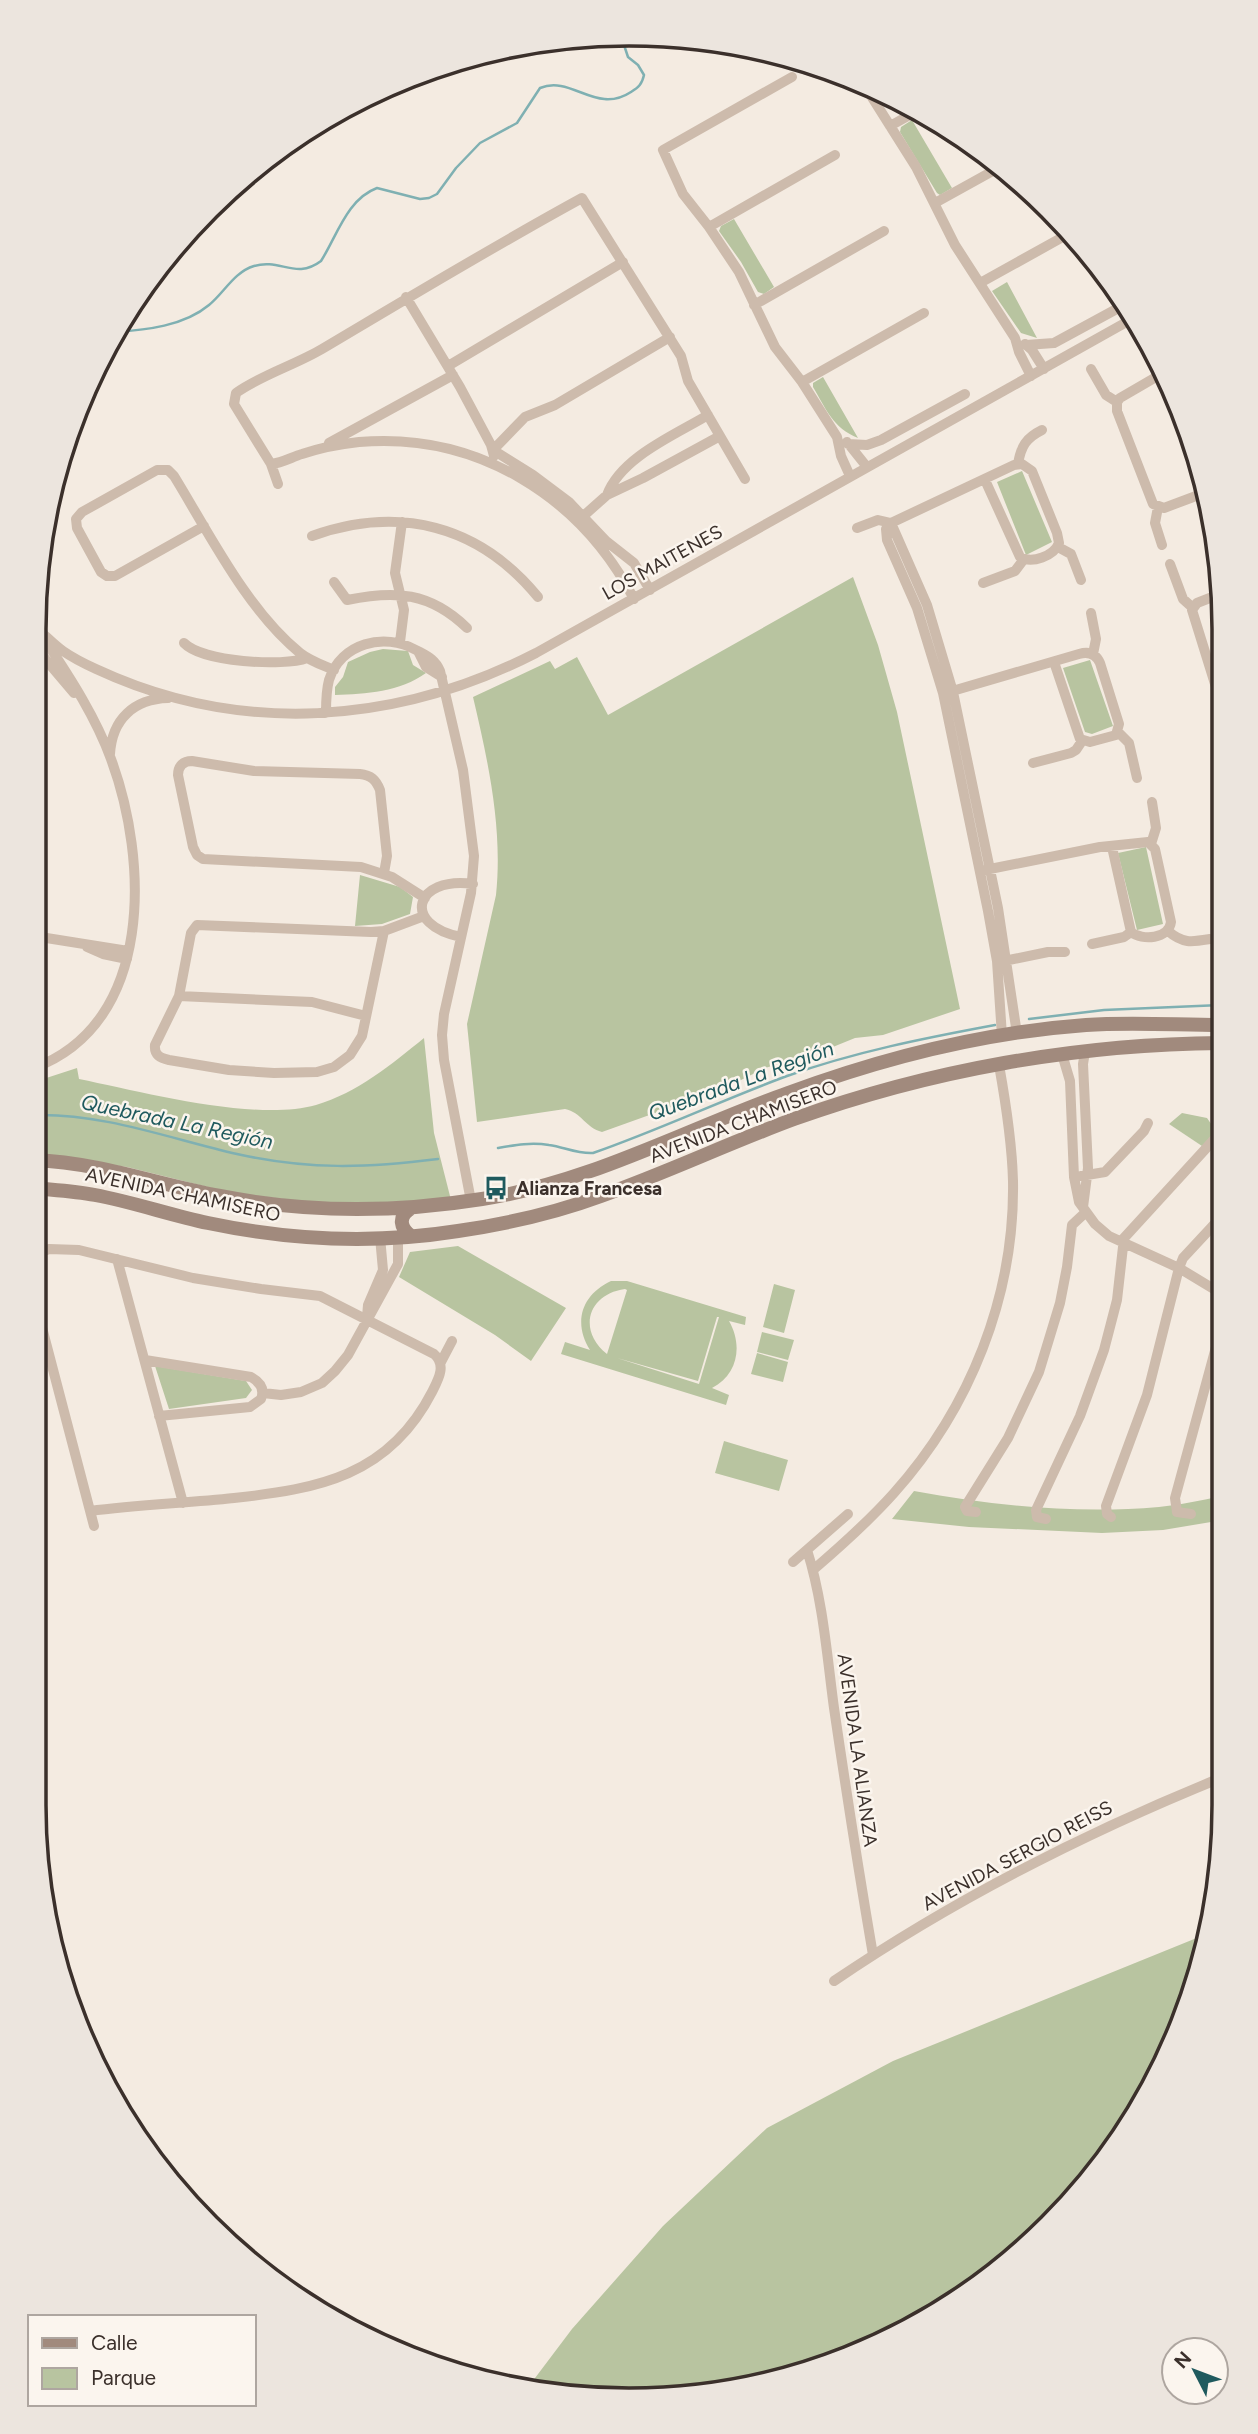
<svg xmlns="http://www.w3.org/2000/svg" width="1258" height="2434" viewBox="0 0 1258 2434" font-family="Figtree,sans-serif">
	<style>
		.green { fill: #b8c4a0; fill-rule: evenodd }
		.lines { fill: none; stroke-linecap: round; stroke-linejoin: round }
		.stream { stroke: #7fb0b2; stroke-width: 2.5 }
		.street { stroke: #cdbbac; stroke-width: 10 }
		.secondary { stroke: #a18a7d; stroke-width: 14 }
		.labels { text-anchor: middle; stroke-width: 5; stroke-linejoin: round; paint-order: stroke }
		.street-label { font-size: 19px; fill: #3b302b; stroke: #fbf5ee }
		.poi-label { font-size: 19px; font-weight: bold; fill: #3b302b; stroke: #fbf5ee; text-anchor: start }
		.water-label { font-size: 21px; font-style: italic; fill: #1f5a5e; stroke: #fbf5ee }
		.rim { fill: none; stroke: #3b302b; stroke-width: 3.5 }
	</style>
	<rect width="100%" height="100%" fill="#f4ebe1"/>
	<!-- green -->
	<path class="green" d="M912 120 952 188 940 195 937 193 900 132 901 127Z
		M734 219 774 287 764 294 758 292 741 262 719 231 721 226Z
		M1007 282 1037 338 1021 333 992 291Z
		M823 377 858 438C833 428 826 409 813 387V383Z
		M1022 471 1052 542 1026 555 997 482Z
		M853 577 878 645 897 712 960 1009 883 1035 855 1038 823 1051 765 1068 733 1084 697 1094 669 1108 602 1132C586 1128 581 1112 565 1109L477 1122 467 1024 496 895C503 828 488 761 473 697L550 661 555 669 577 657 608 715Z
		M383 649 408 651 413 665 426 673C400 692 366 694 335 695V687L343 677 348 662 370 652Z
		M1090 660 1113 726 1092 734 1085 732 1063 668Z
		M1146 847 1163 924 1137 930 1118 853Z
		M360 875 400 887 413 897 410 914 382 924 355 926Z
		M424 1038 434 1133 451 1200 326 1204 232 1193 127 1167 34 1154V1082L77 1068 79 1079C143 1092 255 1122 316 1105 357 1093 392 1064 424 1038Z
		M1182 1113 1207 1118 1216 1131 1202 1146 1169 1124Z
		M458 1246 566 1308 531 1361 495 1335 399 1277 410 1252Z
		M611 1281H627L746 1317 745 1325 729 1321C743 1345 738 1375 712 1388L729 1395 726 1405 561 1354 565 1342 590 1350C573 1323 581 1295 611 1281ZM625 1289 627 1290 607 1354C577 1330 588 1294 625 1289ZM717 1317H719L699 1384 617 1358 698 1381Z
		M774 1284 795 1290 784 1333 763 1327Z
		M762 1332 794 1340 788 1360 757 1352Z
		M757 1353 788 1362 783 1382 751 1374Z
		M155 1366 246 1381 252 1390 246 1398 169 1409Z
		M724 1441 788 1460 779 1491 715 1473Z
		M914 1491C994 1506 1077 1514 1159 1507 1180 1505 1202 1500 1222 1496L1223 1520 1163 1530 1102 1533 969 1527 892 1519Z
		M1209 1933 1204 1960 1163 2069 1101 2168 1022 2253 857 2355 668 2399 529 2386 572 2329 663 2226 767 2128 893 2061Z"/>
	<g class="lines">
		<!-- stream -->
		<path class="stream" d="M115 332C146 330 184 326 209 305 224 293 234 272 254 266 280 258 296 280 321 261 337 236 347 199 377 188L420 199 429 198 437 194 456 168 480 143 517 123 540 88C572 75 596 115 631 92 639 87 642 84 644 75L638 65 628 57 621 36
			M1029 1019 1104 1010 1221 1005
			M34 1115C103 1113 171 1139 237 1154 308 1170 367 1168 438 1159
			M498 1148C515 1145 531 1142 549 1145 564 1147 577 1154 593 1153 659 1130 722 1100 787 1076 854 1052 925 1038 995 1025"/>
		<!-- street -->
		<path class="street" d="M792 77 663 150 683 194 709 227 739 272 775 347 802 382 837 437 841 456 850 476
			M863 83 916 167 955 245 1015 338 1019 352 1031 376
			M890 126 917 111
			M935 203 1000 167
			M709 227 835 155
			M980 283 1070 233
			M406 297 460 387 491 445 494 456
			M754 305 884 231
			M1025 344 1032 350 1044 369
			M1026 345 1054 343 1124 305
			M448 366 623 262
			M1091 369 1106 395 1117 402
			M1163 373 1120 398 1117 402V411L1153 504 1164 508 1204 493
			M802 382 924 313
			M847 442 867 467
			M329 443 453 375
			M848 444 867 445 881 440 965 394
			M493 450 533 475 569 502 606 541 634 563 650 590
			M493 450 525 417 555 405 670 337
			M271 464C282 463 292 457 302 454 320 448 340 444 359 442 477 432 580 496 634 599
			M1018 464C1021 446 1026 438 1042 430
			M278 484 271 464 234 404 236 393C261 375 295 365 322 349 408 298 494 246 582 198L681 356 688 381 745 479
			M607 495C621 457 675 435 708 415
			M1158 507 1155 523 1162 545
			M580 519 607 495 643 478 720 436
			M891 523 886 529 887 540 917 608 943 693 988 911 997 961 1002 1036
			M891 523 927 605 953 692 998 908 1017 1034
			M204 526 115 576H107L101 572 77 528 76 519 82 512 157 470H168L174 476C209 533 247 610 300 653 310 661 322 665 334 670
			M857 528 878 520 891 523 1014 465 1022 464 1032 471 1057 533 1059 543C1054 556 1032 564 1020 557L985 480
			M312 536C399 505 479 525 538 597
			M1058 547 1071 554 1081 580
			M1170 564 1183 599 1193 608
			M334 582 347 600C395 590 430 592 467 628
			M983 583 1015 571 1024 559
			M1220 594 1197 603 1192 610 1220 700
			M1091 613 1096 639 1093 654
			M34 628C45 634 53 644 63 651 73 658 85 664 96 669 240 736 396 725 536 653L1132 319
			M34 642 46 660 74 693
			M400 642 404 610 395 573 402 522
			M184 643C202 662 283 667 307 658
			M418 651 426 667 442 677
			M949 692 1079 654C1089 651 1096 654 1100 663L1119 724 1116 735 1090 742 1080 739 1054 662
			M326 713C326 702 326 691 329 680 341 643 384 632 416 650 427 656 435 659 440 671L463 770 474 856 471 893 444 1014 442 1035 444 1060 471 1201
			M1118 732 1129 743 1137 778
			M110 754C112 719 134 699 168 698
			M1033 763 1071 753 1076 750 1082 741
			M1151 844 1156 828 1152 802
			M985 870 1100 847 1148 842 1155 849 1171 922C1169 939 1142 941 1131 932L1112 847
			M384 873 387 856 380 790C376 780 371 775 360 774L254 771 192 761C183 761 178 766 178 775L193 847 197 855 203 859 361 867 392 877 425 898
			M384 931 362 1036 350 1055 334 1067 317 1072 274 1073 229 1070 169 1060C160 1058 154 1055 155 1045L179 996 191 933 197 925 371 932 384 931 424 916
			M1168 931C1183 944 1192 942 1210 939
			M34 936 128 951
			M461 937C401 925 414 876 473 884
			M1092 944 1124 937 1131 932
			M87 947 103 954 127 959
			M1004 961 1048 952H1065
			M179 996 312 1002 366 1016
			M1062 1054 1070 1081 1074 1177 1079 1202 1095 1224 1109 1236 1179 1268 1222 1294
			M34 1068C155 1023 148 859 111 759 96 718 71 679 47 643
			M1081 1176 1105 1172 1144 1131 1148 1123
			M1083 1207 1088 1168 1083 1064 1085 1052
			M34 1259 41 1252 49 1249 79 1250 193 1278 261 1289 320 1296 434 1354C447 1365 438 1380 432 1392 389 1476 318 1489 234 1498 186 1503 138 1505 90 1511
			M117 1259 183 1503
			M34 1297 94 1526
			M367 1317 368 1305 383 1270 380 1237
			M145 1360 251 1377C260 1382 265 1389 261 1399L250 1407 159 1416
			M441 1362 452 1341
			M263 1393 281 1395 301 1392 322 1383 335 1371 348 1355 398 1264V1237
			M976 1512 967 1511 965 1507 1008 1438 1039 1372 1060 1303 1067 1267 1072 1225 1086 1212
			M1191 1514 1177 1512 1175 1498 1222 1325
			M1111 1517 1107 1514 1106 1506 1147 1395 1179 1268 1183 1258 1222 1216
			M1046 1519 1037 1517 1036 1510 1080 1416 1104 1350 1117 1300 1124 1238 1221 1132
			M34 1521 42 1560
			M807 1550C823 1600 827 1656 834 1708 846 1790 859 1873 873 1955
			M793 1562 848 1514
			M813 1570C841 1546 869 1521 894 1493 970 1408 1015 1296 1013 1181 1012 1142 1006 1104 999 1065
			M834 1981C956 1898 1087 1832 1223 1777"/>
		<!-- secondary -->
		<path class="secondary" d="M34 1160C102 1163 155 1184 220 1196 307 1213 394 1213 482 1199 589 1183 687 1129 788 1093 883 1058 986 1032 1086 1025 1131 1022 1176 1025 1221 1025
			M34 1188C54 1190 75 1191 95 1195 133 1202 170 1215 208 1223 289 1240 376 1244 458 1231 506 1224 555 1213 601 1196 666 1173 729 1143 794 1119 930 1070 1077 1044 1221 1043
			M410 1209C398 1217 400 1228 411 1236"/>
	</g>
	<!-- icons -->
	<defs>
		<g id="bus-bare" transform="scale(1.89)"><path d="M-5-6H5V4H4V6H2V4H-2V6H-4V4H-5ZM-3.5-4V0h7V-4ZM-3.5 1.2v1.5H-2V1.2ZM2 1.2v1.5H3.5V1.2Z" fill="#1f5a5e" stroke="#fbf5ee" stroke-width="2.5" paint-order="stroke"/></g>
	</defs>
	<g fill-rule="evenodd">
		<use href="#bus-bare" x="496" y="1188"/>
	</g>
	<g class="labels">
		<!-- street labels -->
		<g class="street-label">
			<text transform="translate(662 562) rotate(-29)" y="7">LOS MAITENES</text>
			<text transform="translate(743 1121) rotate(-21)" y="7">AVENIDA CHAMISERO</text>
			<text transform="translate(183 1194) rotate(12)" y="7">AVENIDA CHAMISERO</text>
			<text transform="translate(858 1750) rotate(82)" y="7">AVENIDA LA ALIANZA</text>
			<text transform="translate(1017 1855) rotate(-28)" y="7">AVENIDA SERGIO REISS</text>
		</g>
		<!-- poi labels -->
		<g class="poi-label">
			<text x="516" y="1195">Alianza Francesa</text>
		</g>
		<!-- water labels -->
		<g class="water-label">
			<text transform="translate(741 1081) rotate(-20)" y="7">Quebrada La Región</text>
			<text transform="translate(177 1122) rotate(12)" y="7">Quebrada La Región</text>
		</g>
	</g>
	<!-- crop -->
	<path d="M0 0H1258V2434H0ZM629 46H629A583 583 0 0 1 1212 629V1805A583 583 0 0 1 629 2388H629A583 583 0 0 1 46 1805V629A583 583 0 0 1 629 46Z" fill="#ece5de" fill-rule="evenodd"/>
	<path class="rim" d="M629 46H629A583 583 0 0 1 1212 629V1805A583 583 0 0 1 629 2388H629A583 583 0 0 1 46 1805V629A583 583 0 0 1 629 46Z"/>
	<!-- legend -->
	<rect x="28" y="2315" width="228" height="91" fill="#fbf5ee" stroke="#aea6a0" stroke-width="2"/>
	<rect x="42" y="2338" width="35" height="10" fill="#a18a7d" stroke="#aea6a0" stroke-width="2"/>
	<text x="91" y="2350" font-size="21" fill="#3b302b">Calle</text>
	<rect x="42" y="2368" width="35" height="21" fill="#b8c4a0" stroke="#aea6a0" stroke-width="2"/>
	<text x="91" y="2385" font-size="21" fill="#3b302b">Parque</text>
	<!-- north arrow -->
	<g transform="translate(1195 2371) rotate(312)"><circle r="33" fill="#fbf5ee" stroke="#aea6a0" stroke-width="2"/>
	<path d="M0-5L12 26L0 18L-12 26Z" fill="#1f5a5e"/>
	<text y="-10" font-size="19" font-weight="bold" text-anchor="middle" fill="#3b302b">N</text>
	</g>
</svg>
